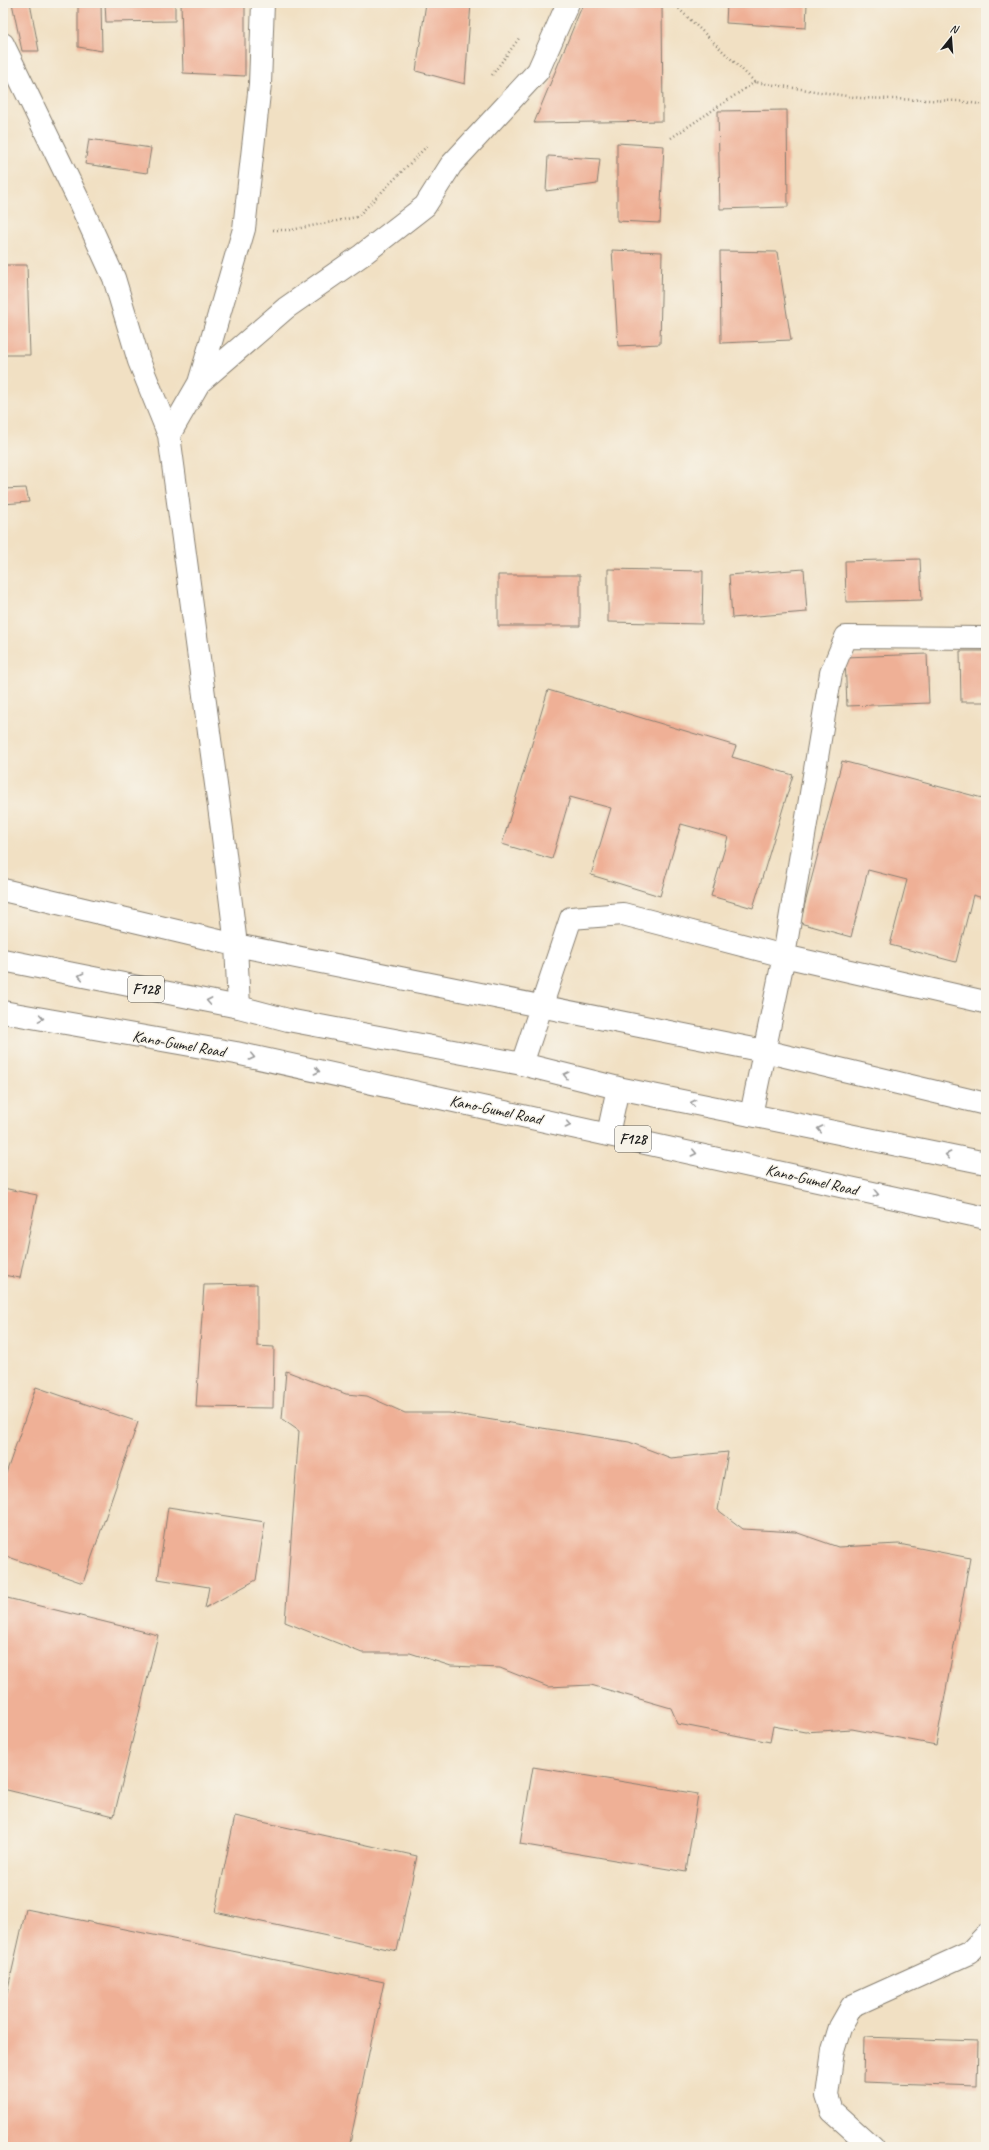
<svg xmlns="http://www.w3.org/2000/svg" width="989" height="2150" viewBox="0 0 989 2150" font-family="Caveat,sans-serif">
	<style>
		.building { fill: #efb096 }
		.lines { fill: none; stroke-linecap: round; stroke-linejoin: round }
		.minor-casing { stroke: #867e70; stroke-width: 24 }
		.major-casing { stroke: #867e70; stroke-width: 24 }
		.path { stroke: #867e70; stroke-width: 2.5; stroke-dasharray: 1 3; stroke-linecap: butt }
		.minor { stroke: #fff; stroke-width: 22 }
		.major { stroke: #fff; stroke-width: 22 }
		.oneway { stroke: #999 }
		.labels { text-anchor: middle; stroke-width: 3; stroke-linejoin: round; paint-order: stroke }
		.shield { fill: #f7f3e8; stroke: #5e5c59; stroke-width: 1 }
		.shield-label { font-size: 15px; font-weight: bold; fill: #1c1c1c }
		.street-label { font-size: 16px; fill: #1c1c1c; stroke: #f7f3e8 }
	</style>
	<rect width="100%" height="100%" fill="#f7f3e8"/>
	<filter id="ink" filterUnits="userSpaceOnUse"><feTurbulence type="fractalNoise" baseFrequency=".025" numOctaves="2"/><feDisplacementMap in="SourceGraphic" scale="8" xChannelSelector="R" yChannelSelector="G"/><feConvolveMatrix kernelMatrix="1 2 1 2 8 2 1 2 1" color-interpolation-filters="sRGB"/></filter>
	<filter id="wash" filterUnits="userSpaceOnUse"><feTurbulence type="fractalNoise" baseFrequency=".012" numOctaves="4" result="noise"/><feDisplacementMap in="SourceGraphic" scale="16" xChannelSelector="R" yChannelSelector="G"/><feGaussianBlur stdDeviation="0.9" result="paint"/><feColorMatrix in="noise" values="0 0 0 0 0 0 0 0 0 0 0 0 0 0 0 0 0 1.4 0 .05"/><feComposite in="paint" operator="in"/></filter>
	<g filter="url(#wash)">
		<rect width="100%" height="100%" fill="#f1e0c3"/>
		<g id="blocks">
			<!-- building -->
			<path class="building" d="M12 3H30L39 51H22Z
				M78 3H101L102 51 78 47Z
				M105 3H175V21L106 22Z
				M181 3H245V76L183 73Z
				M426 3H471L465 84 416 71Z
				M598 3H662L663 121 534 123 583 4Z
				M727 3H807L806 28 726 23Z
				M787 110 788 207 720 209 718 111Z
				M89 139 151 148 147 173 85 164Z
				M617 143 664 146 660 223 617 221Z
				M548 156 600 159 597 184 546 191Z
				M612 250 662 252 660 344 618 346Z
				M720 251 777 252 791 340 721 343Z
				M3 265H27L30 355H3Z
				M26 488 29 502 3 504V489Z
				M920 559 922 600 846 602 845 561Z
				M608 569 703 571 702 624 608 622Z
				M804 569 807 612 732 618 729 575Z
				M498 575H580V626H498Z
				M960 651H986V702H961Z
				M927 654 929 703 847 706 845 657Z
				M548 690 736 746 732 757 793 775 753 908 711 896 728 837 681 824 660 896 591 875 611 808 570 797 552 859 502 844Z
				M842 761 986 799V899L973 895 956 962 890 945 907 880 868 870 851 937 800 923Z
				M3 1188 37 1195 20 1278 3 1275Z
				M257 1284V1346L274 1347 273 1408 196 1407 204 1285Z
				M286 1371 346 1394 367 1396 405 1413H449L629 1442 671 1458 728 1452 718 1510 743 1529 795 1532 838 1547 899 1544 970 1558 936 1745 852 1729 805 1732 773 1726 770 1742 678 1724 671 1708 591 1685 548 1687 500 1668 451 1666 410 1653H362L285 1622 299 1431 282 1419Z
				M36 1387 138 1422 83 1583 3 1555V1482Z
				M168 1507 265 1522 256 1580 205 1608 209 1587 158 1579Z
				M3 1597 158 1635 114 1816 3 1789Z
				M533 1767 698 1794 686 1872 520 1844Z
				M235 1816 417 1856 397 1951 215 1912Z
				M26 1909 384 1982 349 2147H3V2010Z
				M864 2037 978 2041 977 2086 863 2082Z"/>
		</g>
	</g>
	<g filter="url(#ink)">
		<use href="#blocks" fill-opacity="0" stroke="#867e70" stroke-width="1"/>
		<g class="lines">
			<!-- minor casing -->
			<g class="minor-casing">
				<path id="minor" d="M3 44 78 199 114 278 139 361 169 435 222 829 236 945 239 1007
					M199 383 244 229 260 84 263 3
					M169 435 199 383 286 308 362 255 425 206 451 165 538 71 568 3
					M3 890 236 945 764 1051 986 1104
					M985 1002 784 956 831 673 846 637 986 638
					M522 1064 571 918 623 914 784 956 751 1115
					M872 2147 832 2111 827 2096 833 2050 840 2027 852 2006 969 1953 986 1935"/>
			</g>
			<!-- major casing -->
			<g class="major-casing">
				<path id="major" d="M3 960 239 1007 288 1020 522 1064 618 1088 986 1163
					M3 1012 236 1053 986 1218
					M608 1134 618 1088"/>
			</g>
			<!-- path -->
			<path class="path" d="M676 6 755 82 860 98 958 101 986 105
				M492 75 520 37
				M671 138 755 82
				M273 230H291L357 217 427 146"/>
			<!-- minor -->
			<use href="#minor" class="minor"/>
			<!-- major -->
			<use href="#major" class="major"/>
		</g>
		<!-- one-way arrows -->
		<defs><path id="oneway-chevron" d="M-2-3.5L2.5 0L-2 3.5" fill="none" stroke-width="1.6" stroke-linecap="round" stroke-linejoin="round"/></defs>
		<g class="oneway">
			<use href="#oneway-chevron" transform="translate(81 976) rotate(-169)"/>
			<use href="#oneway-chevron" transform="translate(209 1001) rotate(-169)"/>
			<use href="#oneway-chevron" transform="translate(41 1018) rotate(10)"/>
			<use href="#oneway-chevron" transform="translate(252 1057) rotate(13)"/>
			<use href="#oneway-chevron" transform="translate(317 1071) rotate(12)"/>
			<use href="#oneway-chevron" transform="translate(566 1075) rotate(-166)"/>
			<use href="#oneway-chevron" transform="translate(693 1103) rotate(-169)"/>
			<use href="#oneway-chevron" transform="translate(568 1125) rotate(12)"/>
			<use href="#oneway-chevron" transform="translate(820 1129) rotate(-168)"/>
			<use href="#oneway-chevron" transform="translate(694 1153) rotate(13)"/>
			<use href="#oneway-chevron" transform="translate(948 1155) rotate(-168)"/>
			<use href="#oneway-chevron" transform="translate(876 1194) rotate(12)"/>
		</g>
	</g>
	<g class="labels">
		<!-- shield labels -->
		<g class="shield">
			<rect x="128" y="976" width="36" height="26" rx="3"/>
			<rect x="615" y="1126" width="36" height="26" rx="3"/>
		</g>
		<g class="shield-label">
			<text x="146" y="994">F128</text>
			<text x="633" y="1144">F128</text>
		</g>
		<!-- street labels -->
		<g class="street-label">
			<text transform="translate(179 1043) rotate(10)" y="6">Kano-Gumel Road</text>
			<text transform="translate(496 1109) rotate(12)" y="6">Kano-Gumel Road</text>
			<text transform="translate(812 1179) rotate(13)" y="6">Kano-Gumel Road</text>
		</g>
	</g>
	<!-- margin -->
	<rect width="989" height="2150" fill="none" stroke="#f7f3e8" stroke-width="16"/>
	<!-- north arrow -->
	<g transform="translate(951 38) rotate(17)" stroke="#f7f3e8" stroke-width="3" paint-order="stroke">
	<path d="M0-3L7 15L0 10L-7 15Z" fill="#1c1c1c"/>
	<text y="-6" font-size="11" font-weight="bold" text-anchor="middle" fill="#1c1c1c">N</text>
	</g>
</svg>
